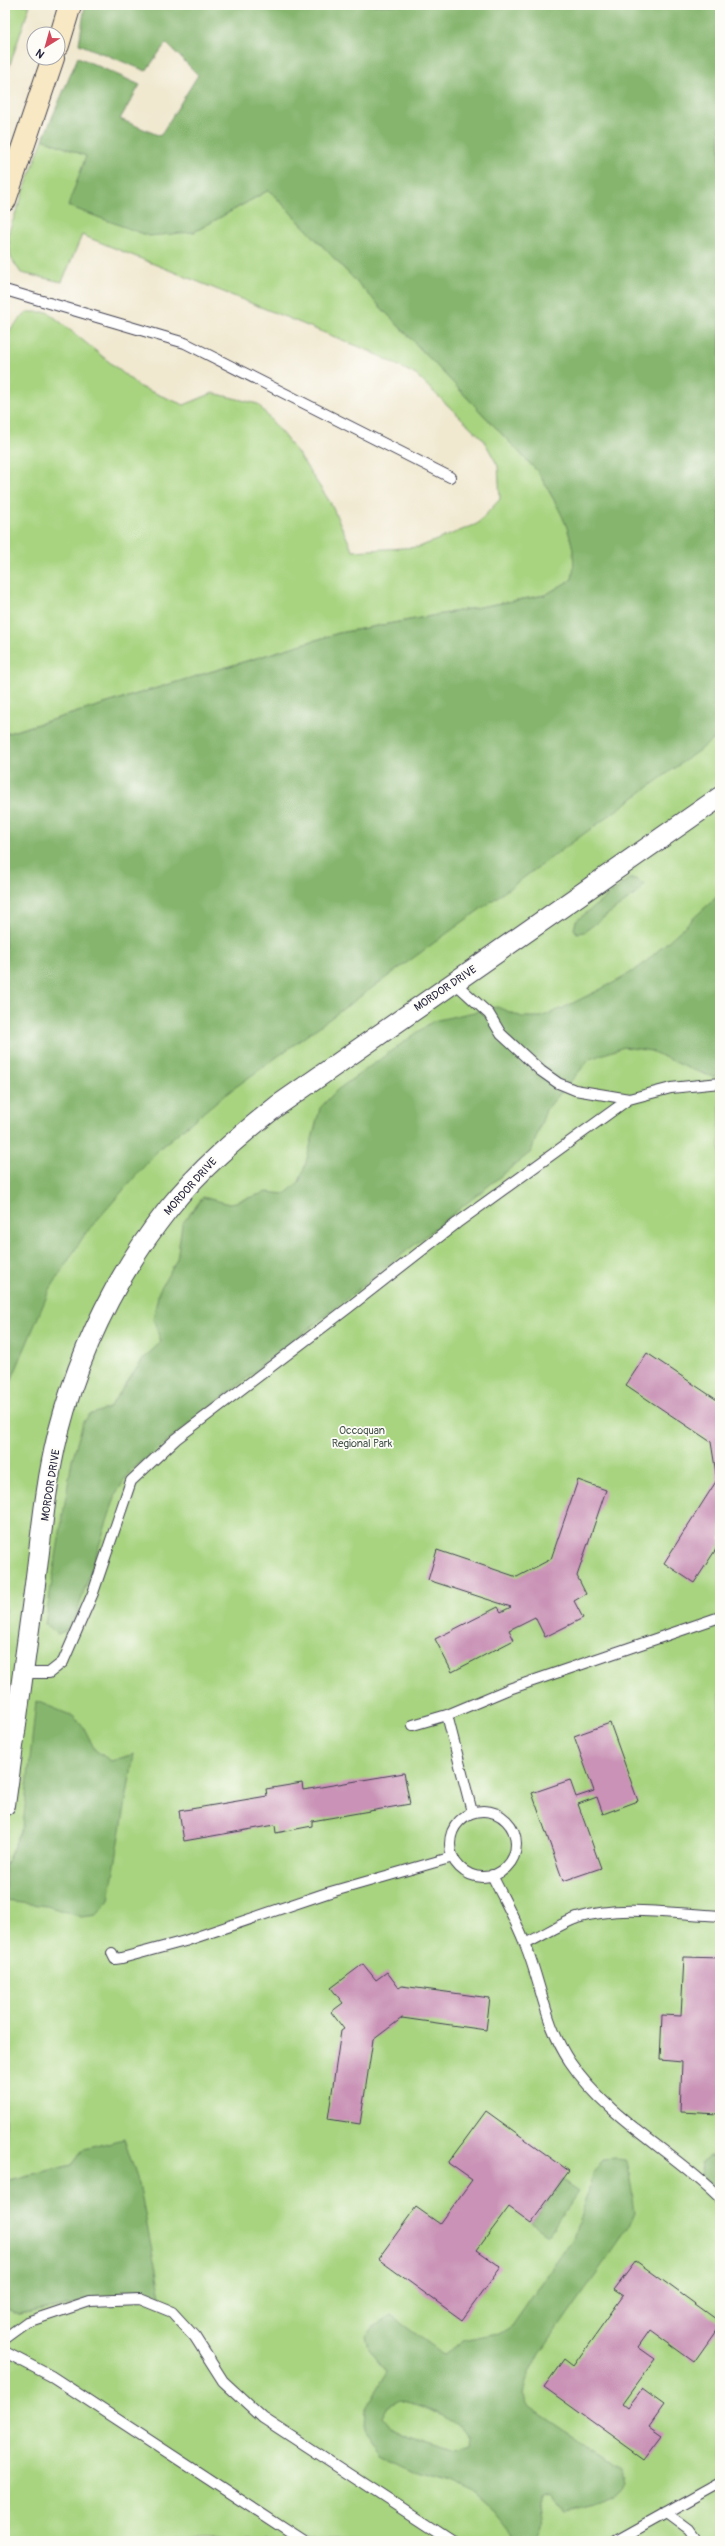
<svg xmlns="http://www.w3.org/2000/svg" width="725" height="2546" viewBox="0 0 725 2546" font-family="Pangolin,sans-serif">
	<style>
		.green { fill: #a8d480; stroke: #657b5e }
		.forest { fill: #86b66e; stroke: #546c54; fill-rule: evenodd }
		.building { fill: #c992b6 }
		.lines { fill: none; stroke-linecap: round; stroke-linejoin: round }
		.service-casing { stroke: #414051; stroke-width: 12 }
		.minor-casing { stroke: #414051; stroke-width: 22 }
		.secondary-casing { stroke: #414051; stroke-width: 24 }
		.service { stroke: #fff; stroke-width: 10 }
		.minor { stroke: #fff; stroke-width: 20 }
		.secondary { stroke: #f8e8c3; stroke-width: 22 }
		.labels { text-anchor: middle; stroke-width: 3.5; stroke-linejoin: round; paint-order: stroke }
		.street-label { font-size: 11px; fill: #22223b; stroke: #fdfcf7 }
		.park-label { font-size: 11px; fill: #4a5750; stroke: #fdfcf7 }
	</style>
	<rect width="100%" height="100%" fill="#fdfcf7"/>
	<filter id="ink" filterUnits="userSpaceOnUse"><feTurbulence type="fractalNoise" baseFrequency=".025" numOctaves="2"/><feDisplacementMap in="SourceGraphic" scale="8" xChannelSelector="R" yChannelSelector="G"/><feConvolveMatrix kernelMatrix="1 2 1 2 8 2 1 2 1" color-interpolation-filters="sRGB"/></filter>
	<filter id="wash" filterUnits="userSpaceOnUse"><feTurbulence type="fractalNoise" baseFrequency=".012" numOctaves="4" result="noise"/><feDisplacementMap in="SourceGraphic" scale="16" xChannelSelector="R" yChannelSelector="G"/><feGaussianBlur stdDeviation="0.9" result="paint"/><feColorMatrix in="noise" values="0 0 0 0 0 0 0 0 0 0 0 0 0 0 0 0 0 1.4 0 .05"/><feComposite in="paint" operator="in"/></filter>
	<g filter="url(#wash)">
		<rect width="100%" height="100%" fill="#f0e8cf"/>
		<!-- green -->
		<path class="green" d="M5 5H30L5 79Z
			M130 5H720V2541H5V2308L19 2314 141 2291 161 2300 84 2149 72 2165 5 2181V737L719 611Z
			M43 139 86 156 194 232 269 190 538 472 565 519 576 559 573 579 545 595 339 633 5 734V335L27 312H48L140 387 184 405 213 393 258 404 297 452 330 502 353 551 419 547 477 524 500 499 498 466 483 439 416 375 372 352 82 235 62 282 21 273 11 258 8 234Z"/>
		<!-- forest -->
		<path class="forest" d="M85 5H720V735L222 1097 160 1148 85 1234 49 1291 9 1386 5 1406V734L339 633 545 595 572 579C580 538 557 506 538 472L269 190 194 232 149 236 68 206 86 156 43 139 78 57 140 85 120 119 160 136 198 75 166 43 146 71 79 44Z
			M629 879H637L644 885 640 891 584 932 577 933 574 929 576 921Z
			M720 894V1076L713 1077 688 1068 651 1051 624 1047 590 1059 546 1110 531 1152 130 1471 116 1494 72 1628 58 1634 45 1624 72 1460 83 1423 89 1415 109 1408 144 1358 161 1342 153 1319 159 1291 177 1259 182 1224 203 1197 229 1204 267 1192 285 1194 299 1182 305 1166 320 1108 337 1090 433 1021 497 1007 522 1017H541L563 1008 619 980 641 966Z
			M36 1701 73 1716 84 1728 95 1750 111 1761 134 1754 109 1900 97 1915 81 1917 47 1906 5 1901V1866L23 1826Z
			M124 2139 139 2184 162 2301 141 2291 19 2314 5 2308V2181L72 2165 84 2149Z
			M709 2156 720 2157V2191L703 2176 701 2162Z
			M616 2159 625 2160 628 2165 635 2212 628 2228 540 2354 526 2382 523 2394 530 2407 622 2469 626 2483C612 2506 587 2504 564 2512L552 2504 546 2495 539 2497C538 2517 548 2523 533 2541H520L498 2514 476 2495 453 2481 419 2472 382 2453 365 2429 366 2410 387 2372 369 2349 366 2335 372 2328 391 2316 445 2355 462 2341 499 2334 512 2326 573 2238 588 2194 592 2173 602 2160ZM400 2401C425 2408 455 2417 471 2438L470 2447 454 2452 409 2436 391 2428 382 2417 387 2408Z
			M563 2180 579 2191 548 2235 531 2223Z"/>
		<g id="blocks">
			<!-- building -->
			<path class="building" d="M647 1353 720 1402V1543L694 1583 664 1563 717 1480 711 1442 626 1385Z
				M578 1480 606 1490 577 1576 586 1594 574 1601 583 1618 545 1637 535 1617 509 1630 514 1640 452 1672 435 1639 498 1607 501 1612 511 1607 428 1580 437 1550 517 1577 551 1559Z
				M610 1723 638 1801 603 1814 597 1797 578 1804 601 1868 563 1881 532 1793 570 1780 576 1797 594 1791 574 1736Z
				M404 1773 410 1804 312 1821V1826L276 1833 275 1825 184 1841 179 1811 267 1796 266 1789 302 1783 303 1790Z
				M684 1957 720 1958V2114L680 2112 682 2062 660 2060 662 2015 681 2016Z
				M363 1964 376 1980 387 1972 399 1988 402 1986 490 1998 486 2030 402 2018 373 2040 360 2124 328 2119 341 2031 344 2029 331 2012 343 2003 331 1988Z
				M486 2111 569 2171 531 2223 509 2207 477 2250 501 2267 462 2320 378 2259 416 2207 440 2224 472 2180 448 2163Z
				M636 2261 720 2322V2325L694 2362 650 2330 638 2347 655 2359 623 2403 628 2407 642 2389 664 2405 649 2426 662 2435 644 2459 544 2387 564 2359 573 2366 623 2296 614 2290Z"/>
		</g>
	</g>
	<g filter="url(#ink)">
		<use href="#blocks" fill-opacity="0" stroke="#414051" stroke-width="1"/>
		<g class="lines">
			<!-- service casing -->
			<g class="service-casing">
				<path id="service" d="M5 290 185 343 450 477
					M454 982 489 1014 501 1034 541 1071 558 1083 575 1090 629 1099
					M23 1673H49L63 1662 93 1593 131 1481 176 1439 348 1308 457 1223 629 1099 671 1088 720 1083
					M447 1715 472 1812
					M413 1725 447 1715 509 1689 720 1617
					M450 1844a33 33 0 1 1 66 0a33 33 0 1 1-66 0Z
					M492 1875C503 1898 516 1920 525 1944 542 1985 544 2023 570 2062 609 2120 672 2150 720 2198
					M525 1944C542 1936 560 1924 577 1918 622 1904 674 1914 720 1916
					M112 1953 115 1959 122 1958 185 1941 327 1893 453 1857
					M5 2338 27 2322 90 2301 140 2299 172 2312 195 2337 223 2381 263 2418 451 2541
					M5 2352 51 2376 303 2541
					M666 2513 689 2530 697 2541
					M616 2541 720 2483"/>
			</g>
			<!-- minor casing -->
			<g class="minor-casing">
				<path id="minor" d="M5 1805C15 1734 24 1663 34 1592 41 1540 45 1486 58 1434 79 1352 116 1275 169 1208 200 1169 238 1137 277 1106L720 797"/>
			</g>
			<!-- secondary casing -->
			<g class="secondary-casing">
				<path id="secondary" d="M58 45 70 5
					M5 200 53 58"/>
			</g>
			<!-- service -->
			<use href="#service" class="service"/>
			<!-- minor -->
			<use href="#minor" class="minor"/>
			<!-- secondary -->
			<use href="#secondary" class="secondary"/>
		</g>
	</g>
	<g class="labels">
		<!-- street labels -->
		<g class="street-label">
			<text transform="translate(445 988) rotate(-34)" y="4">MORDOR DRIVE</text>
			<text transform="translate(190 1186) rotate(-48)" y="4">MORDOR DRIVE</text>
			<text transform="translate(50 1485) rotate(-81)" y="4">MORDOR DRIVE</text>
		</g>
		<!-- park labels -->
		<g class="park-label">
			<text x="362" y="1434">Occoquan<tspan x="362" dy="13">Regional Park</tspan></text>
		</g>
	</g>
	<!-- margin -->
	<rect width="725" height="2546" fill="none" stroke="#fdfcf7" stroke-width="20"/>
	<!-- north arrow -->
	<g transform="translate(46 46) rotate(217)"><circle r="19" fill="#fdfcf7" stroke="#a5a5ac"/>
	<path d="M0-3L7 15L0 10L-7 15Z" fill="#d1495b"/>
	<text y="-6" font-size="11" font-weight="bold" text-anchor="middle" fill="#22223b">N</text>
	</g>
</svg>
